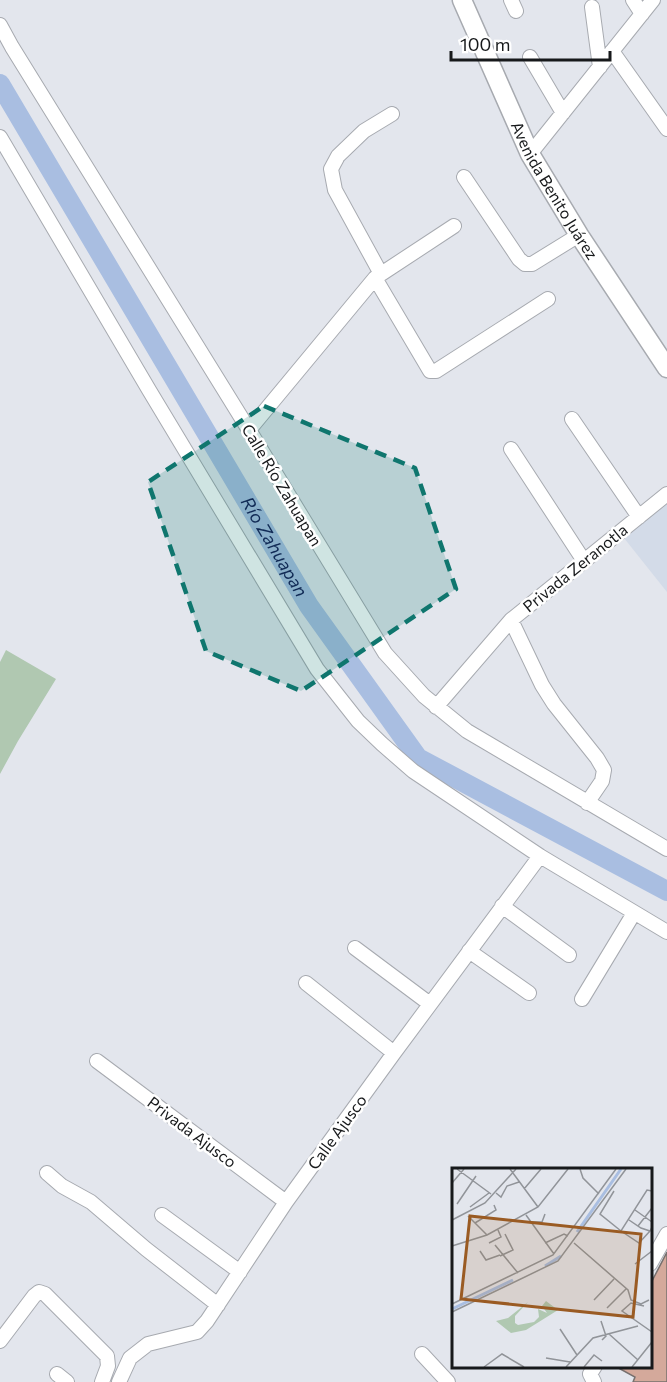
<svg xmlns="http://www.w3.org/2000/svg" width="667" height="1382" viewBox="0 0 667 1382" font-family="Commissioner,sans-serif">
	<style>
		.built { fill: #d3dbe8 }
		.green { fill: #b0c8b1 }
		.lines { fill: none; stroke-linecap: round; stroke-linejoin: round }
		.river { stroke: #a9bee1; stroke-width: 20 }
		.building { fill: #d4a99b; stroke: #77706e; stroke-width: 1.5 }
		.minor-casing { stroke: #a7aab0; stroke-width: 16 }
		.major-casing { stroke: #a7aab0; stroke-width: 21 }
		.minor { stroke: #fff; stroke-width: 14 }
		.major { stroke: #fff; stroke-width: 18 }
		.marked { fill: #0f766e; fill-opacity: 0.2; stroke: #0f766e; stroke-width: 4.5; stroke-dasharray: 12 8; stroke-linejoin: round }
		.labels { text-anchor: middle; stroke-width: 5; stroke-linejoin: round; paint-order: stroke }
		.street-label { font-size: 16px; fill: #17191b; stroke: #fff }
		.water-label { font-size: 18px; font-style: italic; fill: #112b56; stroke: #fff }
		.inset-river { fill: none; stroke: #a9bee1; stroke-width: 3 }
		.inset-road { fill: none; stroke: #919499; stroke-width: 1.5 }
		.view { fill: #9a5b23; fill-opacity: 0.15; stroke: #9a5b23; stroke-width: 3 }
		.inset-edge { fill: none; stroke: #17191b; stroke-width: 3 }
	</style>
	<rect width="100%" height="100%" fill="#e3e6ed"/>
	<!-- built -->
	<path class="built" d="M667 502V592L624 538Z"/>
	<!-- green -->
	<path class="green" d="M6 650 56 679 18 741 0 774V662Z"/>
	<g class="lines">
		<!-- river -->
		<path class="river" id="s1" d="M0 84 309 606 418 758 667 891"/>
	</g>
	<!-- building -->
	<path class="building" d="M667 1252V1382H633L635 1377 613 1365H651V1283Z"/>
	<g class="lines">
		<!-- minor casing -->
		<g class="minor-casing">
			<path id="minor" d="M511 0 516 11
				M633 0 642 14
				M592 7 600 67
				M0 25 12 47 249 430 385 653 424 696 467 731 667 849
				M612 51 667 129
				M530 57 563 113
				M0 137 149 390 317 669 358 721 382 744 413 771 540 856 667 932
				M530 154 653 0
				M464 177 519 259 525 264H532L579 235
				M381 274 335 190 331 169 338 156 364 131 392 114
				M375 278 430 371H436L548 299
				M572 419 639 517
				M249 430 375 278 454 226
				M511 449 584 561
				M511 620 542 685 554 704 597 758 604 770 602 781 587 803
				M436 707 511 620 667 494
				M502 906 569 955
				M355 948 430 1004
				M469 951 529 993
				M306 983 394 1053
				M582 999 634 913
				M97 1061 286 1202
				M47 1173 62 1186 91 1202 146 1249 218 1305
				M162 1215 240 1272
				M650 1264 667 1234
				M0 1341 34 1296 39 1292 45 1294 107 1356 108 1366 102 1382
				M422 1354 448 1382
				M57 1374 67 1382
				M119 1382 130 1358 148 1344 197 1332 207 1321 286 1202 394 1053 540 856
				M594 1382 590 1374 595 1366"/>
		</g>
		<!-- major casing -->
		<g class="major-casing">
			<g id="major">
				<path id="s2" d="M462 0 530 154 579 235 667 368"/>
			</g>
		</g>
		<!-- minor -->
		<use href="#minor" class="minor"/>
		<!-- major -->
		<use href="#major" class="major"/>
	</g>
	<!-- marked area -->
	<path class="marked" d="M264 406 415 468 456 589 301 691 206 651 148 482Z"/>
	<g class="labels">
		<!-- street labels -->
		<g class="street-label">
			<text dy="6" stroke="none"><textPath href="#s2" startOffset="212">Avenida Benito Juárez</textPath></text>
			<text transform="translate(282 485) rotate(59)" y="6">Calle Río Zahuapan</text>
			<text transform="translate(575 568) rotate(-39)" y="6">Privada Zeranotla</text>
			<text transform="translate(192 1132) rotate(37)" y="6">Privada Ajusco</text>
			<text transform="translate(337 1132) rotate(-54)" y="6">Calle Ajusco</text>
		</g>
		<!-- water labels -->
		<g class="water-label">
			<text dy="6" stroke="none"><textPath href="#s1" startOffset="538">Río Zahuapan</textPath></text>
		</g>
	</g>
	<!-- overview -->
	<g transform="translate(452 1168)">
		<rect width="200" height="200" fill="#e3e6ed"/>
		<path d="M94 133 106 142 74 162 59 165 44 153 56 150 76 134 63 148V155L66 157 82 154 87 149 86 141 95 145 90 138Z" fill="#b0c8b1"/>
		<path class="inset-river" d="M125 64 169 1M93 98 109 88M0 141 61 112"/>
		<path class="inset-road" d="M5 1 39 26M58 1 86 39M128 1 131 10 147 26M0 15 12 1M72 21 89 1M162 23 148 46 169 63 195 22 200 23M44 25 49 29 55 18 67 14M5 36 24 8M18 39 37 25M183 42 200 54M74 47 102 86M16 48 35 67M0 52 33 35 64 1M177 52 189 60 198 63 200 59M79 54H90L93 46M23 55 44 42 42 37M186 58 200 40M169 63 187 75 198 63M37 75 49 69 46 62M93 75 112 66 116 68M122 75 176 122 179 132 189 136 197 132M43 77 66 105M0 78 35 67 86 39 116 1M28 83 34 92 48 87M48 88 61 82 53 66M183 96 200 83M142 132 162 111M0 136 101 87 164 1M192 138 179 135 170 143 200 164M155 140 174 121M0 144 106 93 174 1M149 153 154 168 150 172M108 161 125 187M157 166 186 192M94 190 118 194M32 199 50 186 72 199M114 199 141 170 186 158M132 199 142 187 150 193M180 199 200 174"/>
		<path class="view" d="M18 48 189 66 181 149 9 131Z"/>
		<rect width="200" height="200" class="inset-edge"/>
	</g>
	<!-- scale -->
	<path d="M451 51v9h159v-9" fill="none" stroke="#17191b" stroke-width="3"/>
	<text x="460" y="51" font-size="18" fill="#17191b" stroke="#ffffff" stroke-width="4.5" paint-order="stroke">100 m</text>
</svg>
